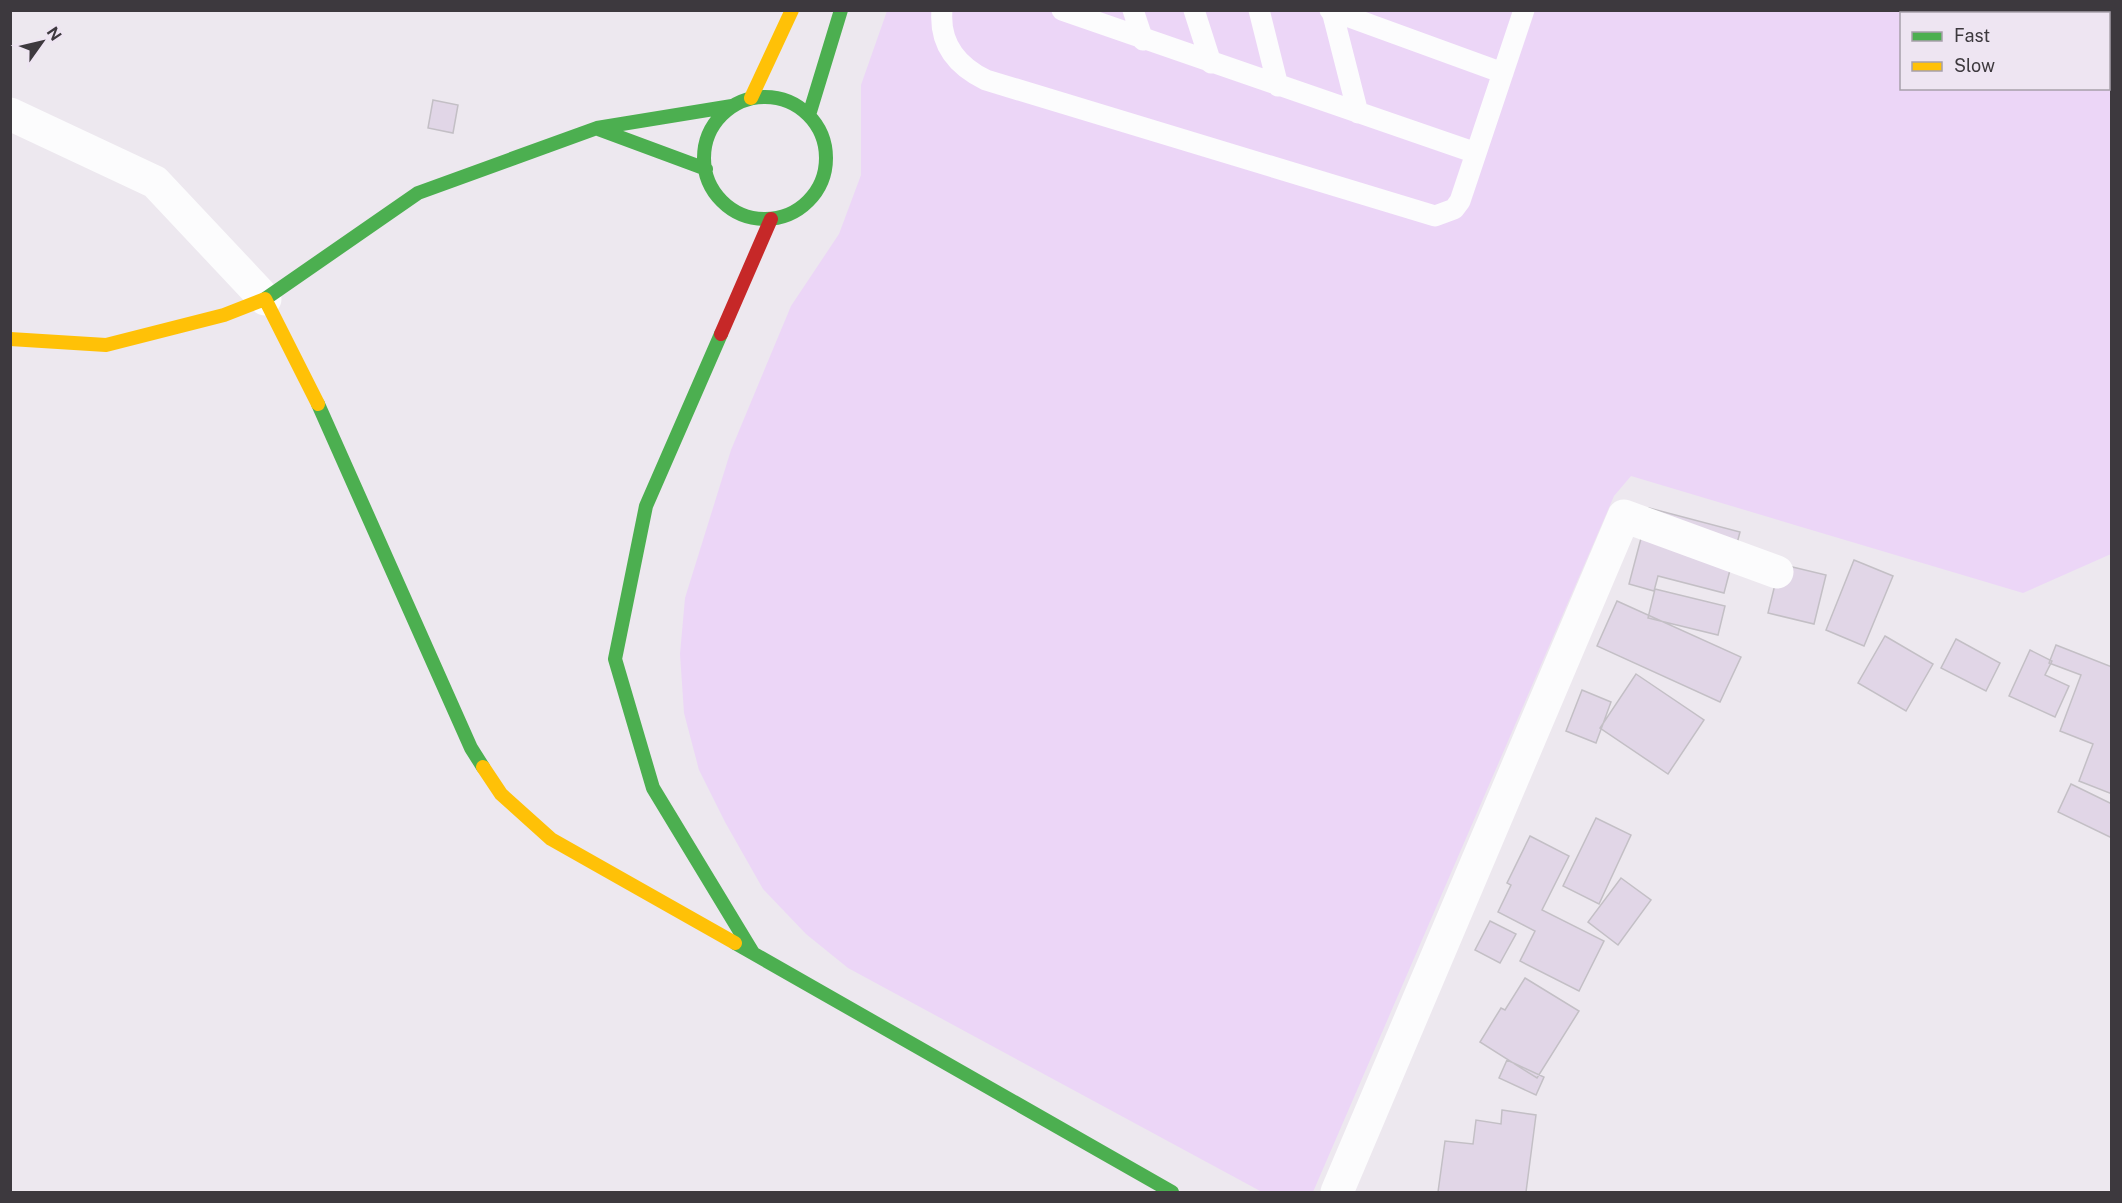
<svg xmlns="http://www.w3.org/2000/svg" width="2122" height="1203" viewBox="0 0 2122 1203" font-family="'Public Sans',sans-serif">
	<style>
		.green { fill: #ecd6f7; fill-rule: evenodd }
		.building { fill: #e1d6e7; stroke: #c3bfc5; stroke-width: 1.5 }
		.lines { fill: none; stroke-linecap: round; stroke-linejoin: round }
		.lane { stroke: #fcfcfd; stroke-width: 21 }
		.street { stroke: #fcfcfd; stroke-width: 33 }
		.fast { stroke: #4caf50; stroke-width: 14 }
		.slow { stroke: #ffc107; stroke-width: 14 }
		.jam { stroke: #c62828; stroke-width: 14 }
	</style>
	<rect width="100%" height="100%" fill="#ede8ef"/>
	<!-- green -->
	<path class="green" d="M887 11H2111V554L2023 593 1631 476 1614 496 1313 1192H1262L848 968 806 934 763 889 725 822 699 770 684 713 680 654 685 598 731 450 791 306 839 234 861 175V85ZM1902 14H2108V88H1902Z"/>
	<!-- building -->
	<path class="building" d="M433 100 458 105 453 133 428 128Z
		M1649 508 1740 532 1724 593 1658 576 1654 591 1629 584Z
		M1854 560 1893 576 1864 646 1826 630Z
		M1780 564 1826 575 1814 624 1768 613Z
		M1655 589 1725 606 1718 635 1648 618Z
		M1617 601 1741 657 1720 702 1597 646Z
		M1885 636 1933 664 1906 711 1858 683Z
		M1956 639 2000 663 1986 691 1941 668Z
		M2056 645 2112 667V794L2079 781 2093 744 2060 731 2081 675 2049 663Z
		M2030 650 2052 661 2045 675 2069 686 2055 717 2009 696Z
		M1636 674 1704 720 1668 774 1600 728Z
		M1582 690 1611 702 1596 743 1566 731Z
		M2071 784 2112 804V838L2058 812Z
		M1596 818 1631 835 1599 904 1563 886Z
		M1530 836 1569 856 1542 910 1604 941 1579 991 1520 961 1535 931 1498 912 1511 885 1507 883Z
		M1621 878 1651 900 1618 945 1588 922Z
		M1490 921 1516 934 1500 963 1475 950Z
		M1525 978 1579 1011 1537 1078 1480 1042 1501 1008 1505 1010Z
		M1507 1060 1544 1077 1536 1095 1499 1078Z
		M1502 1110 1536 1115 1526 1192H1438L1445 1141 1473 1144 1476 1120 1501 1124Z"/>
	<g class="lines">
		<!-- lane -->
		<path class="lane" d="M942 10C939 44 957 66 986 80L1435 216 1454 209 1460 201 1524 10
			M1062 10 1476 153
			M1133 10 1143 40
			M1194 10 1211 63
			M1259 10 1278 86
			M1330 10 1503 73
			M1332 11 1358 113"/>
		<!-- street -->
		<path class="street" d="M10 114 155 182 265 299
			M1337 1192 1624 516 1777 572"/>
		<!-- fast -->
		<path class="fast" d="M704 158a61 61 0 1 1 122 0a61 61 0 1 1-122 0Z
			M809 115 841 10
			M598 129 706 169
			M265 299 418 193 597 128 732 106
			M721 334 646 506 615 659 653 788 753 953
			M318 404 471 748 483 767
			M735 943 1172 1192"/>
		<!-- slow -->
		<path class="slow" d="M751 98 792 10
			M10 339 106 345 224 315 265 299 318 404
			M483 767 501 794 551 839 735 943"/>
		<!-- jam -->
		<path class="jam" d="M721 334 771 219"/>
	</g>
	<!-- border -->
	<rect width="2122" height="1203" fill="none" stroke="#3d393e" stroke-width="24"/>
	<!-- legend -->
	<rect x="1900" y="12" width="210" height="78" fill="#eee5f2" stroke="#a7a0aa" stroke-width="1.5"/>
	<rect x="1912" y="32" width="30" height="9" fill="#4caf50" stroke="#a7a0aa" stroke-width="1.5"/>
	<text x="1954" y="42" font-size="18" fill="#3d393e">Fast</text>
	<rect x="1912" y="62" width="30" height="9" fill="#ffc107" stroke="#a7a0aa" stroke-width="1.5"/>
	<text x="1954" y="72" font-size="18" fill="#3d393e">Slow</text>
	<!-- north arrow -->
	<g transform="translate(42 42) rotate(56)" stroke="#eee5f2" stroke-width="4.5" paint-order="stroke">
	<path d="M0-4.5L10 22L0 15L-10 22Z" fill="#3d393e"/>
	<text y="-9" font-size="16" font-weight="bold" text-anchor="middle" fill="#3d393e">N</text>
	</g>
</svg>
